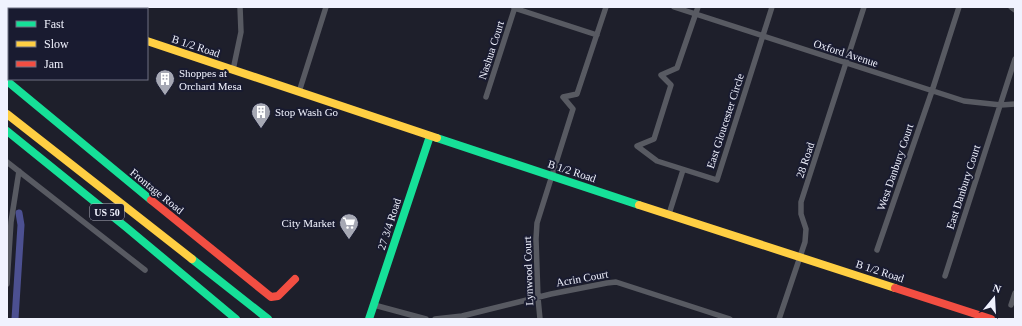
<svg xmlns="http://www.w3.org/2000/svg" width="1022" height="326" viewBox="0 0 1022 326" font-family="'Times New Roman',serif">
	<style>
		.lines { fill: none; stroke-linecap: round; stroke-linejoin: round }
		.canal { stroke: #4c5091; stroke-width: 7 }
		.street { stroke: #585a62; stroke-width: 5.5 }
		.fast { stroke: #16e098; stroke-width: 8 }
		.slow { stroke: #ffcf43; stroke-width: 8 }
		.jam { stroke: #f24e42; stroke-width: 8 }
		.labels { text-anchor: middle; stroke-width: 4; stroke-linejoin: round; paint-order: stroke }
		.shield { fill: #191b30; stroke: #b0b2c0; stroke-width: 1 }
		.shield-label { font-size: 10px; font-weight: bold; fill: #f0f2fe }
		.street-label { font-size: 11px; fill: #f0f2fe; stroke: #191b30 }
		.poi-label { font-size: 11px; fill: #f0f2fe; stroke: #191b30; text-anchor: start }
	</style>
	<rect width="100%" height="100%" fill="#1e1f2b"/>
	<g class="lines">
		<!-- canal -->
		<path class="canal" d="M15 319 21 225 19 213"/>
		<!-- street -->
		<path class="street" d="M674 7 964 101 1001 105 1015 104
			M698 7 677 68 661 75 671 85 654 139 637 146 657 161 717 180 772 7
			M1011 7 1015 10
			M514 8 597 35
			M77 9 78 7
			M233 70 241 32 240 7
			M299 92 326 7
			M486 97 515 7
			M7 162 145 270
			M669 214 683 170
			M877 250 932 91 959 7
			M945 276 1015 59
			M7 284 11 222 19 171
			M374 305 426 319
			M1011 305 1015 293
			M435 319 462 316 551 294 607 283 616 282 730 319
			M540 319 538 298 536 239 537 223 573 109 563 97 577 94 606 7
			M779 319 805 242 806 229 801 214V202L864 7"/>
		<!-- fast -->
		<path class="fast" d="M7 81 151 200
			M7 131 127 228 236 319
			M437 138 639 205
			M192 259 268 319
			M369 319 430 136"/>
		<!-- slow -->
		<path class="slow" d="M42 7 49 9
			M147 41 437 138
			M7 114 192 259
			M639 205 895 288"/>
		<!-- jam -->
		<path class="jam" d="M151 200 271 297 278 296 295 279
			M895 288 991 319"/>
	</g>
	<!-- icons -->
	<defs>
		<g id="building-pin" transform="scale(1)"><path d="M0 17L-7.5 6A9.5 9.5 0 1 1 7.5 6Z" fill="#a6a8b4" stroke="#191b30"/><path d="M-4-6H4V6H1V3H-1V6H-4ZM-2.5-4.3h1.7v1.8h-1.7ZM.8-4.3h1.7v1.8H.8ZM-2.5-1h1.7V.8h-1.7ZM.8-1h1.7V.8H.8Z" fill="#fff"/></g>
		<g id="supermarket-pin" transform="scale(1)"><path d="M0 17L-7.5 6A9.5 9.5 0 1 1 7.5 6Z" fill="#a6a8b4" stroke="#191b30"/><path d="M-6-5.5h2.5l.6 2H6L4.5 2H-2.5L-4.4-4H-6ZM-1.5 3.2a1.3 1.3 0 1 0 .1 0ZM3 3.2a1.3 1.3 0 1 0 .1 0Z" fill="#fff"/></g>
	</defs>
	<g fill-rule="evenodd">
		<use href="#building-pin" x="165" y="79"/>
		<use href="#building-pin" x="261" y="112"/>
		<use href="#supermarket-pin" x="349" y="223"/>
	</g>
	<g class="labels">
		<!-- shield labels -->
		<rect class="shield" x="90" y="204" width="34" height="16" rx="3"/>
		<g class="shield-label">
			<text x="107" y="216">US 50</text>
		</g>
		<!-- street labels -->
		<g class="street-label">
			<text transform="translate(196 46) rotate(18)" y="4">B 1/2 Road</text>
			<text transform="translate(491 50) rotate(-72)" y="4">Nashua Court</text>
			<text transform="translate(846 53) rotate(18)" y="4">Oxford Avenue</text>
			<text transform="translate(725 121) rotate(-72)" y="4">East Gloucester Circle</text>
			<text transform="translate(805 160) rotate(-72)" y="4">28 Road</text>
			<text transform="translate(895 167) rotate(-71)" y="4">West Danbury Court</text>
			<text transform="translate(572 171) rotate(18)" y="4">B 1/2 Road</text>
			<text transform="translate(963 187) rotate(-72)" y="4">East Danbury Court</text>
			<text transform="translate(157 191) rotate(39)" y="4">Frontage Road</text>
			<text transform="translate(389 224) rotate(-72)" y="4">27 3/4 Road</text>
			<text transform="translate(528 271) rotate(-92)" y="4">Lynwood Court</text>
			<text transform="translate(880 271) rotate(18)" y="4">B 1/2 Road</text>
			<text transform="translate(582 278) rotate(-10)" y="4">Acrin Court</text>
		</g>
		<!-- poi labels -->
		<g class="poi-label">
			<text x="179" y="77">Shoppes at<tspan x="179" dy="13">Orchard Mesa</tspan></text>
			<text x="275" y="116">Stop Wash Go</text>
			<text x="335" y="227" text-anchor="end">City Market</text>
		</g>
	</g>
	<!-- border -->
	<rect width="1022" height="326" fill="none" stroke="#f0f2fe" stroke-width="16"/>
	<!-- legend -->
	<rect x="8" y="8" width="140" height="72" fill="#191b30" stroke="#6f7182"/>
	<rect x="16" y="21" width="20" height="6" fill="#16e098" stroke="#6f7182"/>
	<text x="44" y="28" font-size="12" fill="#f0f2fe">Fast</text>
	<rect x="16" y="41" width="20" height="6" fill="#ffcf43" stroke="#6f7182"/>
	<text x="44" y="48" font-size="12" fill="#f0f2fe">Slow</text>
	<rect x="16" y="61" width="20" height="6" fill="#f24e42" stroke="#6f7182"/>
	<text x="44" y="68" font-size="12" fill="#f0f2fe">Jam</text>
	<!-- north arrow -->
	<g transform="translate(994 298) rotate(18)" stroke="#191b30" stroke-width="3" paint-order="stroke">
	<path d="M0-3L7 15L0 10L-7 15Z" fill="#f0f2fe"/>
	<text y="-6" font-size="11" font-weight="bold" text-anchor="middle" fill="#f0f2fe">N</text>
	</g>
</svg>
